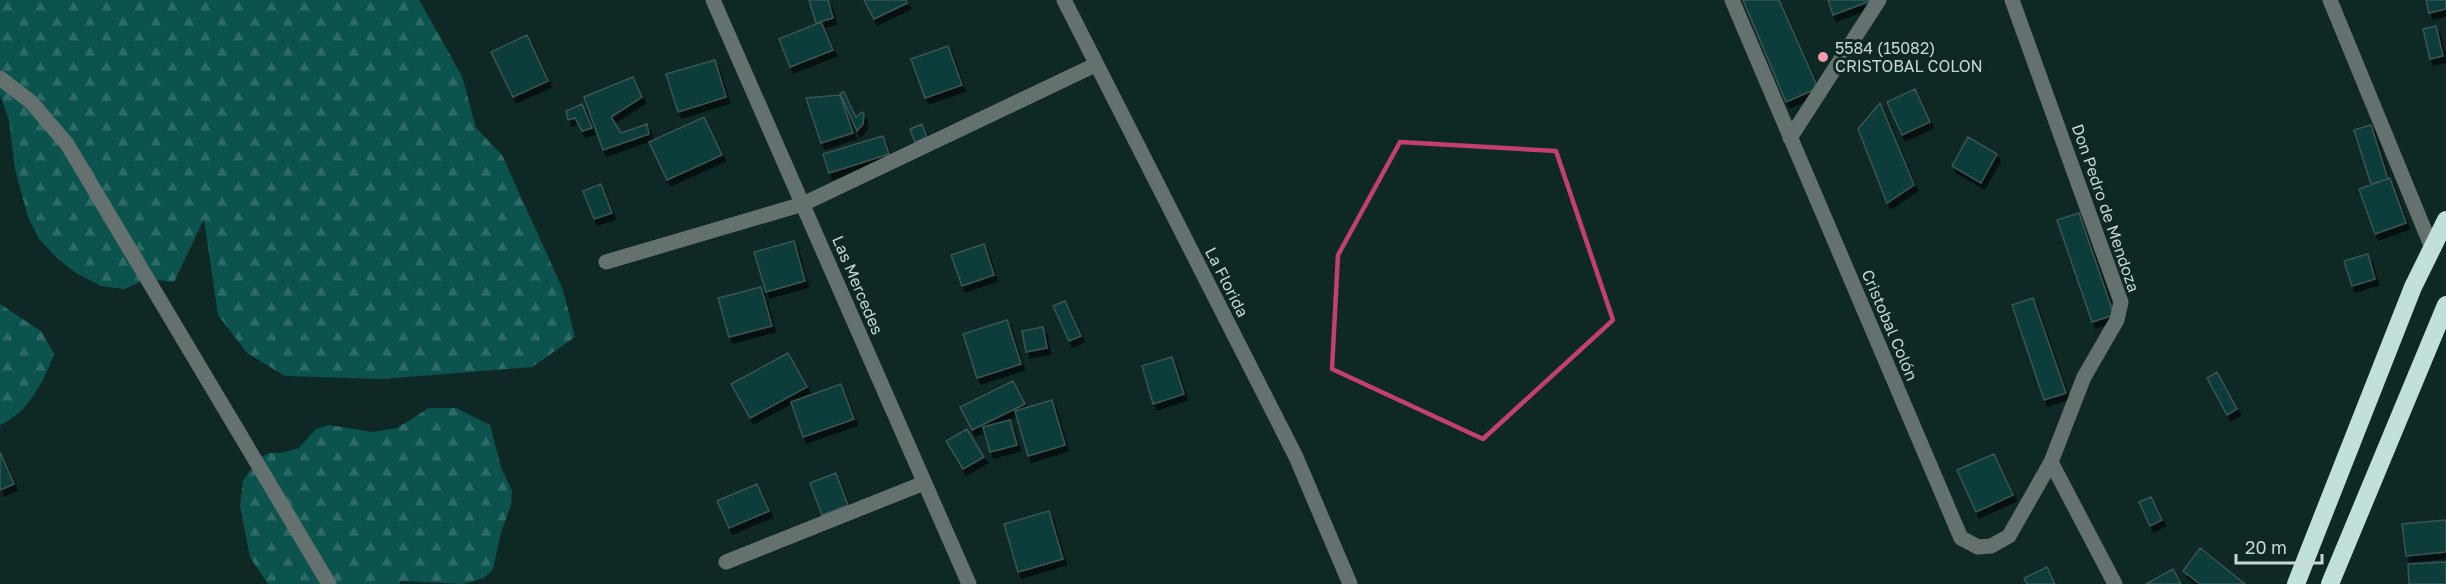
<svg xmlns="http://www.w3.org/2000/svg" width="2446" height="584" viewBox="0 0 2446 584" font-family="'Golos Text',sans-serif">
	<style>
		.forest { fill: url(#forest-firs) }
		.building { fill: #0c3e3a; stroke: #3a5552; stroke-width: 1.5; filter: url(#shadow) }
		.lines { fill: none; stroke-linecap: round; stroke-linejoin: round }
		.minor { stroke: #65716f; stroke-width: 15 }
		.highway { stroke: #c1e0dc; stroke-width: 18 }
		.marked { fill: none; stroke: #c33e73; stroke-width: 4.5; stroke-linejoin: round }
		.poi-dot { fill: #f39aaa; stroke: #0e2826; stroke-width: 2 }
		.labels { text-anchor: middle; stroke-width: 6; stroke-linejoin: round; paint-order: stroke }
		.poi-label { font-size: 16px; fill: #c8d6d5; stroke: #0e2826; text-anchor: start }
		.street-label { font-size: 16px; fill: #c8d6d5; stroke: #0e2826 }
	</style>
	<defs>
		<pattern id="forest-firs" width="22" height="20" patternUnits="userSpaceOnUse" patternTransform="scale(1.5)"><rect width="22" height="20" fill="#0c534e"/><path d="M5 1l3.5 6h-7zM16 11l3.5 6h-7z" fill="#2e6b67"/></pattern>
		<filter id="shadow"><feDropShadow dx="3.5" dy="6" stdDeviation="0" flood-color="#0009"/></filter>
	</defs>
	<rect width="100%" height="100%" fill="#0e2826"/>
	<!-- forest -->
	<path class="forest" d="M0 0H419L462 76 476 128 502 155 563 290 575 337 532 367 382 379 285 376 247 353 218 315 204 219 174 282 148 279 124 289 101 286 76 273 58 259 39 239 28 217 15 169 9 120 0 95Z
		M0 304 42 332 54 354C44 381 28 413 0 425Z
		M429 408H456L490 425 501 467 512 491 511 505 501 532 493 569 484 578 464 584 401 581 399 584H268L250 557 240 506 243 481 257 460 269 453H281L299 448 316 429 329 425 373 432 397 428Z"/>
	<!-- building -->
	<path class="building" d="M809 0H828L833 18 816 23Z
		M864 0H906L907 3 874 19Z
		M1743 0H1779L1818 88 1786 102Z
		M1828 0H1873L1833 15Z
		M2426 0H2446V9L2429 13Z
		M821 22 833 50 790 67 779 39Z
		M2436 26 2443 56 2430 59 2423 29Z
		M527 35 548 81 513 97 491 52Z
		M948 46 962 85 925 98 911 59Z
		M715 60 726 97 678 112 666 74Z
		M633 77 642 97 611 117 621 133 647 124 649 134 603 150 584 97Z
		M1915 89 1930 122 1902 135 1887 102Z
		M844 92 856 117 862 112 864 114 863 124 857 131 840 93Z
		M840 95 853 133 821 143 806 98Z
		M1880 103 1914 185 1887 203 1858 129Z
		M582 104 592 128 582 131 575 118 568 120 566 111Z
		M704 117 722 155 667 180 649 142Z
		M922 124 927 137 915 142 910 129Z
		M2371 125 2388 179 2371 184 2354 130Z
		M883 136 889 154 829 173 823 154Z
		M1968 137 1997 154 1981 183 1952 166Z
		M2390 178 2406 223 2375 234 2359 189Z
		M601 184 612 213 594 219 583 191Z
		M2079 213 2114 315 2092 322 2057 220Z
		M794 241 805 281 766 292 754 252Z
		M984 244 994 275 962 286 951 255Z
		M2368 254 2375 279 2352 286 2344 261Z
		M761 287 772 326 729 337 718 298Z
		M2033 298 2066 393 2044 400 2012 305Z
		M1065 301 1081 336 1069 341 1053 306Z
		M1007 320 1021 364 977 378 963 334Z
		M1043 327 1047 348 1026 352 1022 331Z
		M788 353 807 387 750 418 731 384Z
		M1172 357 1184 394 1153 404 1142 366Z
		M2217 372 2237 409 2227 415 2207 378Z
		M1013 381 1025 404 972 430 960 407Z
		M841 384 854 419 803 437 791 402Z
		M1052 400 1065 445 1028 456 1015 411Z
		M1010 420 1017 445 990 452 983 427Z
		M967 429 984 457 963 469 946 441Z
		M0 452 14 484 0 490Z
		M1994 454 2013 495 1976 512 1957 470Z
		M836 473 848 505 822 515 810 483Z
		M757 484 769 511 729 528 717 501Z
		M2151 497 2162 520 2150 526 2139 502Z
		M1049 511 1063 559 1018 572 1004 524Z
		M2446 520V552L2406 556 2402 524Z
		M2200 548 2245 584H2200L2183 571Z
		M2446 562V584H2409L2408 564Z
		M2047 567 2055 584H2027L2024 578Z
		M2173 569 2181 584H2146Z"/>
	<g class="lines">
		<!-- minor -->
		<path class="minor" d="M713 0 969 584
			M1064 0 1296 457 1350 584
			M1732 0 1961 538 1978 547 1991 546 2009 536 2051 462
			M2012 0 2121 302 2117 320 2084 377 2051 462 2115 584
			M2330 0 2432 248
			M0 78 31 102 67 144 329 584
			M1790 138 1879 0
			M606 262 803 204 1095 65
			M726 562 924 483"/>
		<!-- highway -->
		<path class="highway" d="M2296 584 2413 287 2446 220
			M2330 584 2446 305"/>
	</g>
	<!-- marked area -->
	<path class="marked" d="M1400 142 1556 151 1613 320 1483 439 1332 369 1338 255Z"/>
	<!-- markers -->
	<circle class="poi-dot" cx="1823" cy="57" r="6"/>
	<g class="labels">
		<!-- poi labels -->
		<g class="poi-label">
			<text x="1835" y="54">5584 (15082)<tspan x="1835" dy="18">CRISTOBAL COLON</tspan></text>
		</g>
		<!-- street labels -->
		<g class="street-label">
			<text transform="translate(2106 208) rotate(71)" y="6">Don Pedro de Mendoza</text>
			<text transform="translate(1227 282) rotate(63)" y="6">La Florida</text>
			<text transform="translate(858 285) rotate(67)" y="6">Las Mercedes</text>
			<text transform="translate(1890 325) rotate(67)" y="6">Cristobal Colón</text>
		</g>
	</g>
	<!-- scale -->
	<path d="M2236 554v9h86v-9" fill="none" stroke="#c8d6d5" stroke-width="3"/>
	<text x="2245" y="554" font-size="18" fill="#c8d6d5" stroke="#0e2826" stroke-width="4.5" paint-order="stroke">20 m</text>
</svg>
